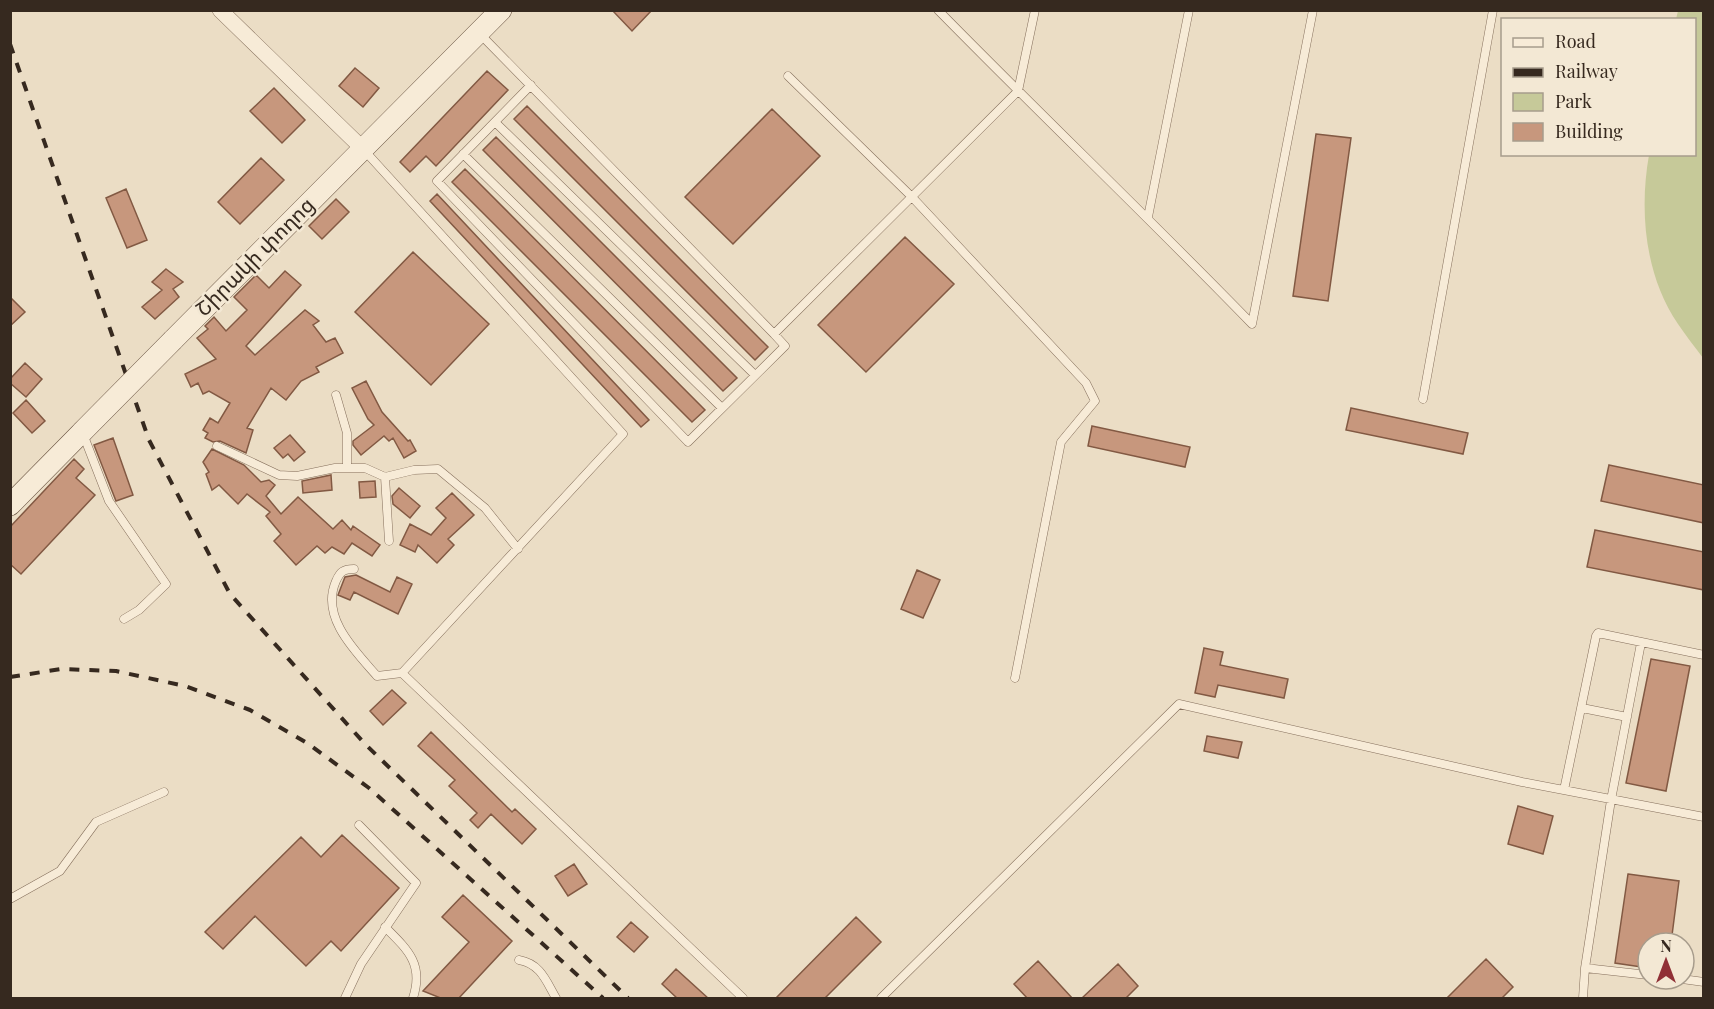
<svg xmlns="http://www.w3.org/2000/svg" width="1714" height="1009" viewBox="0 0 1714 1009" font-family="'Playfair Display','Noto Sans Armenian',serif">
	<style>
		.green { fill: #c6c999 }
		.building { fill: #c7977d; stroke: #825943; stroke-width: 1.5 }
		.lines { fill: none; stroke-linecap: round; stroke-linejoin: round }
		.lane-casing { stroke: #856f5c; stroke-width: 9 }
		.street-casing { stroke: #856f5c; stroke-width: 16 }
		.secondary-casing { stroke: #67513f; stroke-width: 22 }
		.lane { stroke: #f7ebd7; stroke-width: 8 }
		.street { stroke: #f7ebd7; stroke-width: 15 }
		.secondary { stroke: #f7ebd7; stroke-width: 21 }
		.rail { stroke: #36291f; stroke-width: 4; stroke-dasharray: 10 10; stroke-linecap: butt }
		.secondary-bridge-casing { stroke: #67513f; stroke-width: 22; stroke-linecap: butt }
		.secondary-bridge { stroke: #f7ebd7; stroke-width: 21 }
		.labels { text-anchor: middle; stroke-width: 5; stroke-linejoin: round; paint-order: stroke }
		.street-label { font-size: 21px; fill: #36291f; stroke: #f3e8d4 }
	</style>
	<rect width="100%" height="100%" fill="#ebddc5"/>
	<!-- green -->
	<path class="green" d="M1678 11H1703V358C1695 347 1686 336 1678 324 1645 276 1639 211 1649 155L1694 154V20L1676 19Z"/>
	<!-- building -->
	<path class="building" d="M612 10H652L632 31Z
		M355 68 379 88 363 107 339 86Z
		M487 71 508 90 436 166 426 156 410 172 400 162Z
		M274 88 305 120 282 143 250 111Z
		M527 106 768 347 755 360 514 119Z
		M772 109 820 156 733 244 685 197Z
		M1316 134 1351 138 1328 301 1293 296Z
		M496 137 737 378 723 391 483 150Z
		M261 158 284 180 240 224 218 202Z
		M465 169 705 410 692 422 452 182Z
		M126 189 147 240 127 248 106 198Z
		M437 194 649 420 641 427 430 201Z
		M336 199 349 212 322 239 309 226Z
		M905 237 954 284 866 372 818 325Z
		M413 252 489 324 431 385 355 312Z
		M166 269 183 282 173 289 179 297 155 319 142 307 162 290 152 282Z
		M285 271 301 285 246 346 255 355 305 310 319 321 313 325 326 342 335 338 343 353 316 367 319 372 301 381 286 400 271 388 247 428 253 430 246 453 220 441 213 442 205 438 208 433 203 430 210 418 218 423 230 403 209 391 203 394 198 383 191 387 185 374 216 359 197 338 208 329 205 326 214 317 226 331 247 310 234 297 256 275 269 288Z
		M10 297 25 312 10 326Z
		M25 363 42 379 26 397 10 383V379Z
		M366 381 382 412 408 441 410 440 416 451 404 458 393 438 389 441 384 436 361 455 353 445V441L374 425 368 419 352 388Z
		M26 400 45 421 32 433 13 413Z
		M1351 408 1468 433 1463 454 1346 430Z
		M1092 426 1190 447 1185 467 1088 446Z
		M290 435 305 452 294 461 288 454 283 458 274 448Z
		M113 438 133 495 116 501 94 445Z
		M212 449 244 465 261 482 269 480 275 485 266 496 281 514 298 497 333 529 342 520 351 530 353 526 380 545 372 556 352 543 344 554 332 547 325 553 317 546 296 565 274 541 281 534 266 516 270 512 247 494 238 504 219 485 212 490 206 474 209 472 203 462Z
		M74 459 84 469 76 478 95 495 21 574 10 564V527Z
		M1609 465 1704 485V523L1601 501Z
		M331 475 332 490 303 493 302 481Z
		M375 481 376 497 360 498 359 482Z
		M399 488 420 506 410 518 393 504 392 496Z
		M452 493 474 515 448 539 454 545 437 563 418 545 415 552 400 545 410 524 431 535 446 518 436 508Z
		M1595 530 1704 552V590L1587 567Z
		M917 570 940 580 923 618 901 609Z
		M356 575 390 592 397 577 412 584 398 614 354 592 350 600 338 595 345 577Z
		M1204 648 1223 652 1220 665 1288 679 1284 698 1218 685 1215 697 1195 693Z
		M1651 659 1690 666 1666 791 1626 783Z
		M392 690 406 703 383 725 370 711Z
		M431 732 512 812 515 809 536 829 522 844 491 814 478 828 470 820 477 813 449 786 455 780 418 746Z
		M1207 736 1242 742 1238 758 1204 751Z
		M1518 806 1553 816 1543 854 1508 844Z
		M342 835 399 888 341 951 331 941 306 966 255 916 223 949 205 932 301 837 321 857Z
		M574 864 587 884 568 896 555 876Z
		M1628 874 1679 881 1671 943H1648V968L1615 963Z
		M463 895 512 941 458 999H443L423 991 469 942 442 917Z
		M856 917 881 942 824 999H775Z
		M631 922 648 937 634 952 617 937Z
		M1486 959 1513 987 1501 999H1446Z
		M1038 961 1073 999H1028L1014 984Z
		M1118 964 1138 986 1125 999H1081Z
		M676 969 709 999H678L662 984Z"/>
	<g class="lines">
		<!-- lane casing -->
		<g class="lane-casing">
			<path id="lane" d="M938 10C1042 116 1149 218 1252 324L1313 10
				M480 34 774 334 785 346 688 442 437 181 531 85
				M788 76 912 197 1086 383 1095 401 1061 442 1015 678
				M495 122 755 375
				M463 154 722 408
				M1148 217 1189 10
				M774 334 1018 91 1035 10
				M336 395 347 433V468
				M1423 399 1493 10
				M83 434 109 501 166 584 139 610 124 619
				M217 446 279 475 297 476 335 468H365L385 477 414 470 438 469 485 508 518 549
				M385 477 389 541
				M354 569C343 569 340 572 336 581 320 617 355 651 377 676L402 673 623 434 363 149
				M402 673 743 998
				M1582 708 1627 717
				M1564 790 1596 636 1598 633 1704 655
				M10 899 60 871 96 822 164 792
				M385 927C408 950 424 964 413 998
				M519 960C541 964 546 981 556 998
				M1585 968 1648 975
				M1682 979 1704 982
				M345 998 361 964 416 883 359 825
				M881 998 1179 704 1522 782 1704 817
				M1583 998 1585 968 1611 800 1641 643"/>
		</g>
		<!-- street casing -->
		<g class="street-casing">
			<path id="street" d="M220 10 363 149"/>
		</g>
		<!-- secondary casing -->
		<g class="secondary-casing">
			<path id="secondary" d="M173 340 501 10
				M10 505 82 432"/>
		</g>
		<!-- lane -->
		<use href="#lane" class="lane"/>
		<!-- street -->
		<use href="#street" class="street"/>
		<!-- secondary -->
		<use href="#secondary" class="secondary"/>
		<!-- rail -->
		<path class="rail" d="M10 44 149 440 230 594 365 744 628 998
			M10 677 61 669 116 671 185 686 250 710 307 743 369 788 603 998"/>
		<!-- secondary-bridge casing -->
		<g class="secondary-bridge-casing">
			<path id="secondary-bridge" d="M82 432 173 340"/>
		</g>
		<!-- secondary-bridge -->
		<use href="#secondary-bridge" class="secondary-bridge"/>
	</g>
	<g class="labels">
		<!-- street labels -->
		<g class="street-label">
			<text transform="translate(255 257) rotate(-45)" y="7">Շիրակի փողոց</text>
		</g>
	</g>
	<!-- border -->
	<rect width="1714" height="1009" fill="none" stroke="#36291f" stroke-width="24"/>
	<!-- legend -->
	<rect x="1501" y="18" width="195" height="138" fill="#f3e8d4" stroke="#a79c8c" stroke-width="1.5"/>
	<rect x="1513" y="38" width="30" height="9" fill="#f7ebd7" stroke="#a79c8c" stroke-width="1.5"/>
	<text x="1555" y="48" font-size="18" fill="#36291f">Road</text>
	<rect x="1513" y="68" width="30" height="9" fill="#36291f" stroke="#a79c8c" stroke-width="1.5"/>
	<text x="1555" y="78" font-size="18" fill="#36291f">Railway</text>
	<rect x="1513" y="93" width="30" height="18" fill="#c6c999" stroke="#a79c8c" stroke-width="1.5"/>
	<text x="1555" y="108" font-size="18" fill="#36291f">Park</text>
	<rect x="1513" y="123" width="30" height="18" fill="#c7977d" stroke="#a79c8c" stroke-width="1.5"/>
	<text x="1555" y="138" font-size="18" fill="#36291f">Building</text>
	<!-- north arrow -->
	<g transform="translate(1666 961)"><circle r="28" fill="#f3e8d4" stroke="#a79c8c" stroke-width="1.5"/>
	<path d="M0-4.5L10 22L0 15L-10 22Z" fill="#903036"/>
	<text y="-9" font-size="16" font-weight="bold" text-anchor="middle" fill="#36291f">N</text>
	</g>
</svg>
